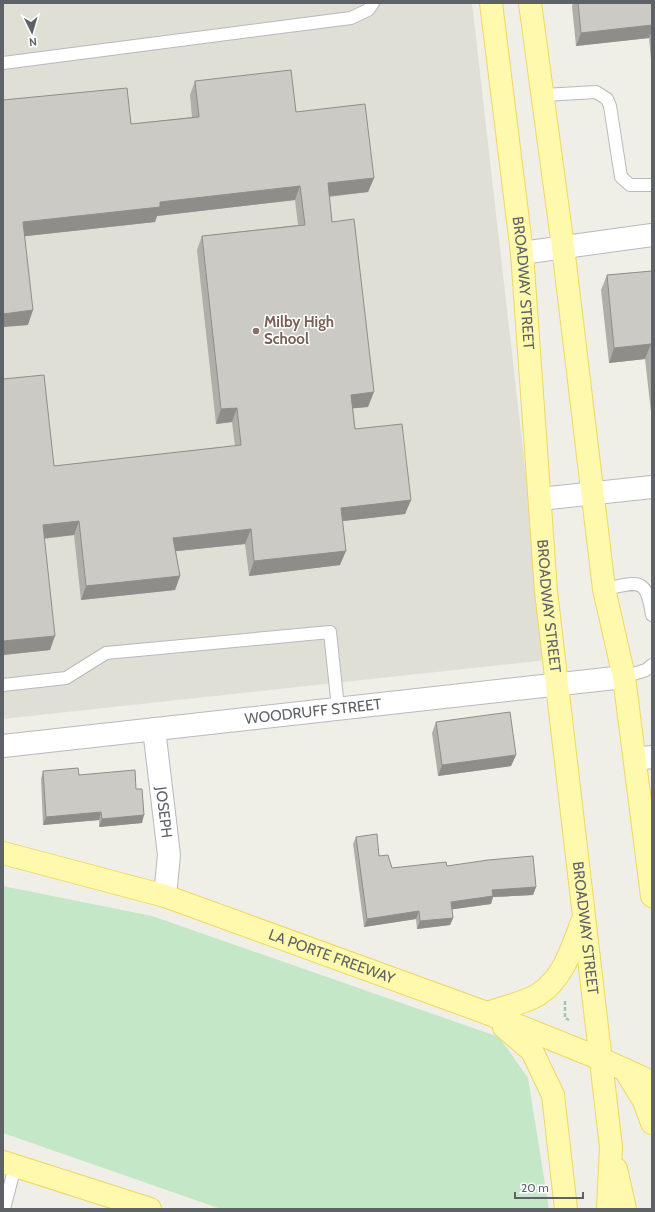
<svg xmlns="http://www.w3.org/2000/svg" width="655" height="1212" viewBox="0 0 655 1212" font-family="Cabin,sans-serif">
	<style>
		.education { fill: #e0dfd5 }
		.green { fill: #c4e7c7 }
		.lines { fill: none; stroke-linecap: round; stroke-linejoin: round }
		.lane-casing { stroke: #b7b9bd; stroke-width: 14 }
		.street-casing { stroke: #b7b9bd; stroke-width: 24 }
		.primary-casing { stroke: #f1d65f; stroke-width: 24 }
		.path { stroke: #9dc8ae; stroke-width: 2.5; stroke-dasharray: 4 2; stroke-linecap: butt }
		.lane { stroke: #fff; stroke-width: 12 }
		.street { stroke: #fff; stroke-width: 22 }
		.primary { stroke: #fff9ae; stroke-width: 22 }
		.wall { fill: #afaea9 }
		.shaded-wall { fill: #8f8d89 }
		.building { fill: #cccac4; stroke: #8f8d89 }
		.education-dot { fill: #8d6e63; stroke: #fff; stroke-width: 1.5 }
		.labels { text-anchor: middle; stroke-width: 3; stroke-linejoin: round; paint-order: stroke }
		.street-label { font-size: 15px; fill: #5e6267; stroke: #fff }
		.education-label { font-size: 15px; font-weight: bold; fill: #785e54; stroke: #fff; text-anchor: start }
	</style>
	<rect width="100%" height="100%" fill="#f0efe7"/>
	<!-- education -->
	<path class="education" d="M3 3H472L547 660 3 719Z"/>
	<!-- green -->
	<path class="green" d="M3 886 152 916 499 1037 528 1078 549 1209H221L3 1133Z"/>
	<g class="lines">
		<!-- lane casing -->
		<g class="lane-casing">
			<path id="lane" d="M3 63 351 18 368 10 373 3
				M544 95 596 92 607 99 610 106 621 177 630 185H652
				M604 589C638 583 646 575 652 615
				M624 677 646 670 652 665
				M3 685 66 678 106 653 330 632 338 708
				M4 1209 15 1166"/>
		</g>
		<!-- street casing -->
		<g class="street-casing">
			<g id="street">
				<path d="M522 253 652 235"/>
				<path d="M540 499 652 487"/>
				<path id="s1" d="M154 729 169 855 165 896"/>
				<path id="s2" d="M3 746 624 677"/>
				<path d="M635 759 652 757"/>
			</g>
		</g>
		<!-- primary casing -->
		<g class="primary-casing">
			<g id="primary">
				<path id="s3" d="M491 3 522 253 546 591 611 1147 608 1209"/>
				<path d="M530 3 563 247 604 589 624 677 652 896"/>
				<path id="s4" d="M3 853 165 896 487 1013 601 1059 652 1082"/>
				<path d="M487 1013C501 1008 528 1002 539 994 565 977 573 944 584 917"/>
				<path d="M504 1027 532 1051 553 1095 566 1209"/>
				<path d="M625 1070 644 1101 652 1123"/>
				<path d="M3 1162 150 1209"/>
				<path d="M616 1169 625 1209"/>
			</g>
		</g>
		<!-- path -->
		<path class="path" d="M565 1001V1018L569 1020"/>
		<!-- lane -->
		<use href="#lane" class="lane"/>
		<!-- street -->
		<use href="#street" class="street"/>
		<!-- primary -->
		<use href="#primary" class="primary"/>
	</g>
	<!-- wall -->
	<path class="wall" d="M573 3H652V70L649 38 576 46 572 6Z
		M195 81 296 112 374 178 368 192 329 197 332 222 368 407 353 408 355 429 411 500 405 514 342 521 340 565 249 576 245 544 176 551 180 576 175 590 81 600 74 535 44 539 50 650 3 655 54 466 235 446 232 422 216 424 197 250 202 236 298 225 295 200 157 216 155 222 25 236 28 325 3 327V100L131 124 192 117 190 95Z
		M652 271V421L645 359 609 363 601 290 607 275Z
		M436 722 516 755 511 766 438 776 432 733Z
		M43 771 79 775 136 789 142 823 99 827V820L43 825 41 779Z
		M356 837 392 868 447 866 536 887 533 895 493 897 491 904 452 909 453 918 450 925 417 929 416 919 364 927 353 844Z"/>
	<!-- shaded-wall -->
	<path class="shaded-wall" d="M652 25V30L649 38 576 46 581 33Z
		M374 178 368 192 322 197 328 183Z
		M300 186 295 200 157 216 155 222 18 237 23 222 160 202Z
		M33 310 28 325 3 327V314Z
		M651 344 645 359 609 363 614 348Z
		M374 392 368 407 346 409 351 395Z
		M237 408 232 422 216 424 221 409Z
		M411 500 405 514 335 522 341 508Z
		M79 521 74 535 37 539 43 525Z
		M251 529 245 544 168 552 173 538Z
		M346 551 340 565 249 576 254 561Z
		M180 576 175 590 81 600 86 586Z
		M55 636 50 650 3 655V641Z
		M516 755 511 766 438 776 442 765Z
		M101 812 99 820 43 825 46 817Z
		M144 815 142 823 99 827 102 819Z
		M536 887 533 895 493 897 491 904 448 910 451 902 492 890Z
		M419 911 416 919 364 927 367 919Z
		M453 918 450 925 417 929 420 921Z"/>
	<!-- building -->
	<path class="building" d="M578 3H652V25L581 33Z
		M291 70 296 112 365 104 374 178 328 183 332 222 354 219 374 392 351 395 355 429 402 424 411 500 341 508 346 551 254 561 251 529 173 538 180 576 86 586 79 521 43 525 55 636 3 641V379L44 375 54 466 241 445 237 408 221 409 202 236 305 225 300 186 160 202V207L23 222 33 310 3 314V100L127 88 131 124 199 117 195 81Z
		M652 271V358L651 344 614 348 607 275Z
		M510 712 516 755 442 765 436 722Z
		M78 768 79 775 135 770 136 789H142L144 815 102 819 101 812 46 817 43 771Z
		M377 834 379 856 388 855 392 868 446 862 447 866 488 860 533 856 536 887 492 890 493 896 451 902 453 918 420 921 419 911 367 919 356 837Z"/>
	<!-- markers -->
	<circle class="education-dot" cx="256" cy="331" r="4"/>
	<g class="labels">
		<!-- street labels -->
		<g class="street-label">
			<text dy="5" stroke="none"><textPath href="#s3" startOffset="282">BROADWAY STREET</textPath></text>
			<text dy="5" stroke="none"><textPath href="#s3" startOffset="606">BROADWAY STREET</textPath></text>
			<text dy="5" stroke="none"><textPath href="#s2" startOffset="312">WOODRUFF STREET</textPath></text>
			<text dy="5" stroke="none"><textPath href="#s1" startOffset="84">JOSEPH</textPath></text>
			<text dy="5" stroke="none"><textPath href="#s3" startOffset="930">BROADWAY STREET</textPath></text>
			<text dy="5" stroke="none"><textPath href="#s4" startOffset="345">LA PORTE FREEWAY</textPath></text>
		</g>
		<!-- education labels -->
		<g class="education-label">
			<text x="264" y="327">Milby High<tspan x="264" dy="17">School</tspan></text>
		</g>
	</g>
	<!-- border -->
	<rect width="655" height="1212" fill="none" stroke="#5e6267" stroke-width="8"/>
	<!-- north arrow -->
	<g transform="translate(32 32) rotate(175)" stroke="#ffffff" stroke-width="3" paint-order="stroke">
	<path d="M0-3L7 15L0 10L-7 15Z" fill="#5e6267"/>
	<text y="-6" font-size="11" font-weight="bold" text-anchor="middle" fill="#5e6267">N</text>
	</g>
	<!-- scale -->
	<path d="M515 1192v6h68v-6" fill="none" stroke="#5e6267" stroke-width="2"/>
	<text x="521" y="1192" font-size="12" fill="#5e6267" stroke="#ffffff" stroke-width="3" paint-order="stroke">20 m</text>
</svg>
